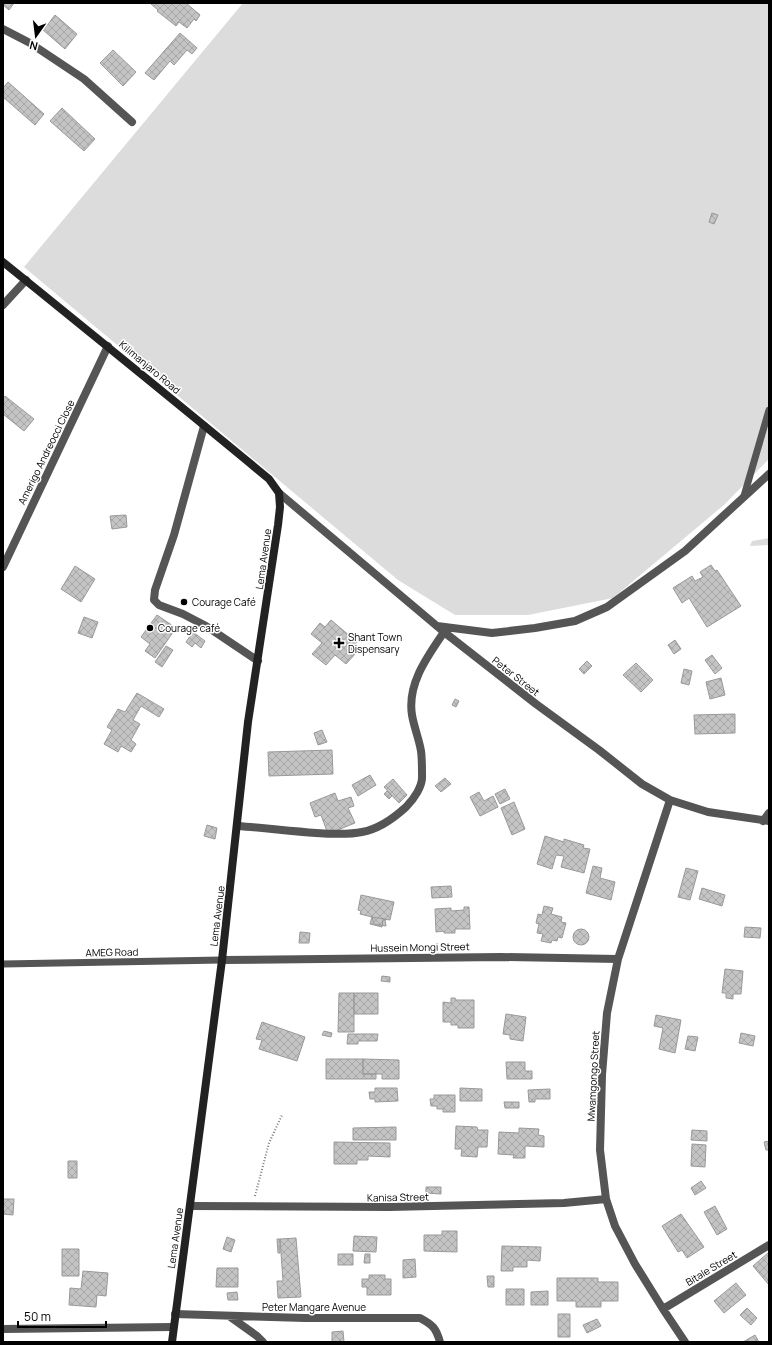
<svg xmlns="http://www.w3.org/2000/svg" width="772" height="1345" viewBox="0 0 772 1345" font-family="Manrope,sans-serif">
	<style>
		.green { fill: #dcdcdc }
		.building { fill: url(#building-cross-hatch); stroke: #999 }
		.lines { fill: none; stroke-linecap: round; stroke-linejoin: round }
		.path { stroke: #777; stroke-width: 2; stroke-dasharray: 1 2; stroke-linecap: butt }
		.service { stroke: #555; stroke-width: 7 }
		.minor { stroke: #555; stroke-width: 8 }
		.secondary { stroke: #222; stroke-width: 8 }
		.poi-dot { fill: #000; stroke: #fff; stroke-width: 1.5 }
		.labels { text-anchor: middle; stroke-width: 3; stroke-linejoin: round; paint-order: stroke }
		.street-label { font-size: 10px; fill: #000; stroke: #fff }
		.poi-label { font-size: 10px; fill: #000; stroke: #fff; text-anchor: start }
	</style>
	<defs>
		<pattern id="building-cross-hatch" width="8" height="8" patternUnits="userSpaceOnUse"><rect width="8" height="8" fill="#c4c4c4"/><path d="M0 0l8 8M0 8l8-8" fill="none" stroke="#a7a7a7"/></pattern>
	</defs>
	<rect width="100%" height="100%" fill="#fff"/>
	<!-- green -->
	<path class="green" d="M243 3H769V459L725 504 613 598 528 615H455L398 580 24 267Z
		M769 538V545L750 546 752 541Z"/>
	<!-- building -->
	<path class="building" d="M3 3H14L9 10 3 5Z
		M153 3H186L200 15 196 21 194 19 187 28 179 22 176 26 157 11 158 10 151 4Z
		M55 15 77 34 65 49 43 30Z
		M180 33 197 48 192 54 187 50 174 65 170 61 154 80 145 73Z
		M113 50 136 72 123 86 100 63Z
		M8 82 44 114 35 125 3 97V88Z
		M62 108 95 139 84 151 50 121Z
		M712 213 718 215 714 224 709 222Z
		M5 396 34 419 24 431 3 414V398Z
		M126 515 127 527 112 529 110 516Z
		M711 565 715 571 717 570 741 606 707 627 689 598 682 603 673 588 692 576 695 581 703 577 700 572Z
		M75 566 95 579 81 602 61 589Z
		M157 615 176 628 155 658 145 651 150 644 141 637Z
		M84 617 98 622 92 638 78 633Z
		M331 620 357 642 351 649 356 653 346 664 335 655 326 665 312 654 322 643 311 634 320 623 325 627Z
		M193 632 205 641 201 648 195 643 192 647 186 642Z
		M675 640 681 649 674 654 668 645Z
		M166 646 173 650 162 667 155 662Z
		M712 655 722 668 715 674 705 660Z
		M587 661 592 666 584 674 579 669Z
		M636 663 653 680 641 692 623 675Z
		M684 669 692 671 689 685 681 683Z
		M721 678 725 695 710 699 706 682Z
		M137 693 164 709 159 717 141 706 133 720 140 724 131 740 136 744 131 752 121 746 118 752 104 744 112 730 107 727 118 709 125 712Z
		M455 699 459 701 456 707 452 705Z
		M735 714V733L695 734 694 715Z
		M322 730 327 742 318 745 314 733Z
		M332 750 333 774 269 776 268 752Z
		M370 775 376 785 358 796 352 785Z
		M445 778 451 784 441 792 435 786Z
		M393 779 407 795 399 803 384 787Z
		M505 789 510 799 500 804 495 794Z
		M387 791 392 796 389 799 384 794Z
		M479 792 484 801 493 796 498 807 480 816 470 797Z
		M335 793 338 801 351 797 354 806 348 808 355 823 328 834 321 815 315 817 310 803Z
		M514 802 525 829 512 835 501 808Z
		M207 825 217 828 215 839 204 836Z
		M545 836 564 842V839L584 845 583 848 590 849 584 873 561 867 564 856 556 855 552 869 537 864Z
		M593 866 602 868 600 878 615 882 611 900 586 893Z
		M686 868 698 871 690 900 678 897Z
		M451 886 452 897 432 898 431 887Z
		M702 888 725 895 722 906 699 899Z
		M361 895 394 902 390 920 383 919 382 927 370 924 372 917 360 914 361 911 358 910Z
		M544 906 553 908 551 914 562 917 561 922 566 923 562 938 558 937 557 941 552 940 551 943 541 941 543 934 537 933 539 924 536 923 538 914 542 915Z
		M464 907H469L470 929H455V933H444V931L436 932 435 909 451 908V911L464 910Z
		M372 917 385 919 386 926 374 924Z
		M745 927 761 928 760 938 744 937Z
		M573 937a8 8 0 1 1 16 0a8 8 0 1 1-16 0Z
		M300 932 310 933 309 943H299Z
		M725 969 743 971 741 994H733V999L726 998V993H722Z
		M382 976 390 977V982L381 981Z
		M339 993H354V1032H338Z
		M354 993H378V1014H354Z
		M451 998H455L456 1000H474V1028H458V1025H451V1022H443V1002L451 1003Z
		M506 1014 526 1017 523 1041 510 1039V1035L503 1034Z
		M656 1015 681 1020 675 1053 659 1049 663 1028 654 1026Z
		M262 1022 305 1037 297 1061 259 1049 262 1040 256 1039Z
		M324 1031 332 1033 331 1037 322 1035Z
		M741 1033 755 1036 753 1046 739 1043Z
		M348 1034H378L377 1041H358V1044H347Z
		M688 1036 698 1037 695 1051 685 1049Z
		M326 1059H363V1074H376V1079H326Z
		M363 1059 399 1060V1079H382V1074H363Z
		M506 1062H525V1071H532V1079H507Z
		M375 1088H397L398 1101 375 1102V1099H370L369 1092H375Z
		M460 1088 482 1089V1101H460Z
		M550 1089V1099H535V1102H529L528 1090Z
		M434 1095H455V1112H443V1109H437V1106H431L430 1099H434Z
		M504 1102H519V1108H505Z
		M456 1126 477 1127 478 1130H488L487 1147H478L477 1157 461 1156 462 1149H455Z
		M396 1127V1140H353V1128Z
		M519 1128 539 1129 538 1135 544 1136V1147L525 1146V1158H513L514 1155 498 1154 499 1132 519 1133Z
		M692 1130 707 1131V1141L691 1140Z
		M769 1141V1150H766L764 1142Z
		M334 1142 390 1143V1157L368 1156V1160H357V1164H334Z
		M692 1144 706 1145 705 1167 691 1166Z
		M68 1161H77V1178H68Z
		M701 1181 706 1188 695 1195 691 1188Z
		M426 1187H441V1194L426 1193Z
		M3 1199H14L13 1215 3 1214Z
		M715 1206 727 1229 717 1235 704 1212Z
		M681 1214 704 1247 687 1258 682 1250 678 1252 662 1226Z
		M442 1231H457V1252L424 1251V1235H442Z
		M354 1236 377 1237 376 1252 353 1251Z
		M227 1237 235 1240 231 1252 223 1249Z
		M296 1238 301 1297 278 1298 277 1281H283L280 1239Z
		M277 1239H280V1253H278Z
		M502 1246 541 1247 540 1261 527 1260V1267H513V1271H501Z
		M62 1249H79V1276H62Z
		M769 1252V1285L753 1266Z
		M338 1254H353V1265H338Z
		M365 1254H370V1263H364Z
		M415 1259 416 1277 403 1278V1260Z
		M217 1268H238V1287H216Z
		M83 1271 108 1273 106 1296 97 1295 96 1307 69 1305 70 1288 81 1289Z
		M369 1275H385V1279H391V1295H367V1287H362V1279H369Z
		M487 1276H494V1287H488Z
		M557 1278H598V1282H618V1301H601V1307H576V1301H557Z
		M736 1283 746 1295 724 1313 714 1301Z
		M506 1289H524V1305H506Z
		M548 1291V1305H531V1292Z
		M237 1292 238 1300H228L227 1293Z
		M747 1308 757 1318 751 1325 740 1315Z
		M558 1314H570V1337H558Z
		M597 1319 601 1326 587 1333 583 1325Z
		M343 1331 344 1342H332V1332Z
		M755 1335 759 1342H743Z"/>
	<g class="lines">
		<!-- path -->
		<path class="path" d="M255 1196 269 1143 282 1115"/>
		<!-- service -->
		<path class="service" d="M744 496 769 410
			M3 964 222 960"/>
		<!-- minor -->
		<path class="minor" d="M3 29 30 43 84 79 132 122
			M3 305 26 280
			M204 426 174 535 155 590 154 600 159 605 183 614 206 626 258 661
			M279 493 444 632 536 704 599 750 642 784 670 800 708 812 769 821
			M3 567 108 346
			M437 626 492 633 535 628 575 621 607 607 685 551 769 474
			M670 800 618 959 607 1013 602 1075 600 1150 606 1199 615 1226 635 1264 663 1309 685 1342
			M763 821 769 813
			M238 826C264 828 290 831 316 833 331 834 348 835 362 832 379 829 394 818 406 807 414 799 423 786 422 775 422 767 422 758 421 751 419 739 414 727 412 715 407 684 427 657 444 632
			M222 960 501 957 618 959
			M190 1206 389 1207 564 1203 606 1199
			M663 1309 769 1245
			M175 1314 305 1318H420C433 1325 436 1328 440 1342
			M229 1316 257 1336 263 1342
			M3 1329 173 1327"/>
		<!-- secondary -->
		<path class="secondary" d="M3 262C92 334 181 406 269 479L279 493 280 507 278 525 248 722 222 960 172 1342"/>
	</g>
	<!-- markers -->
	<g class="poi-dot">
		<circle cx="184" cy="602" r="4"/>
		<circle cx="150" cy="628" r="4"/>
		<path d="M337 637h4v4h4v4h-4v4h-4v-4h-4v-4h4z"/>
	</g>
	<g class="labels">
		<!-- street labels -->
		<g class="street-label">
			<text transform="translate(150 367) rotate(40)" y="4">Kilimanjaro Road</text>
			<text transform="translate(46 452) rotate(-64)" y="4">Amerigo Andreocci Close</text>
			<text transform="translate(263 559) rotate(-82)" y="4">Lema Avenue</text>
			<text transform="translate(516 676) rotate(38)" y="4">Peter Street</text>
			<text transform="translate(217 916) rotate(-83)" y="4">Lema Avenue</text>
			<text transform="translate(420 947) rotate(-1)" y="4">Hussein Mongi Street</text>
			<text transform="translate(112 952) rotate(-1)" y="4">AMEG Road</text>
			<text transform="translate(593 1076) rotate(-87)" y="4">Mwamgongo Street</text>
			<text transform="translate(398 1197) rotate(-1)" y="4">Kanisa Street</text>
			<text transform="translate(175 1238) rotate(-82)" y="4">Lema Avenue</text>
			<text transform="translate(711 1268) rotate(-31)" y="4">Bitale Street</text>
			<text x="314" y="1311">Peter Mangare Avenue</text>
		</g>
		<!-- poi labels -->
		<g class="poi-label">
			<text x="192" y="606">Courage Café</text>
			<text x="158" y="632">Courage café</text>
			<text x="348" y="641">Shant Town<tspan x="348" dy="12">Dispensary</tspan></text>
		</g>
	</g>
	<!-- border -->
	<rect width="772" height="1345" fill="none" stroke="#000000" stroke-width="8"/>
	<!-- north arrow -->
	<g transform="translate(36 36) rotate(194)" stroke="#ffffff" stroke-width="3" paint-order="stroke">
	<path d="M0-3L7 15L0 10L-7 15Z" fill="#000000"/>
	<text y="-6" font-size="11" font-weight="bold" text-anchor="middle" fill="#000000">N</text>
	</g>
	<!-- scale -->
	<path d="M18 1321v6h88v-6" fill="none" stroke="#000000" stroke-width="2"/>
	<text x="24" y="1321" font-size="12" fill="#000000" stroke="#ffffff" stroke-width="3" paint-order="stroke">50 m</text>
</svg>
